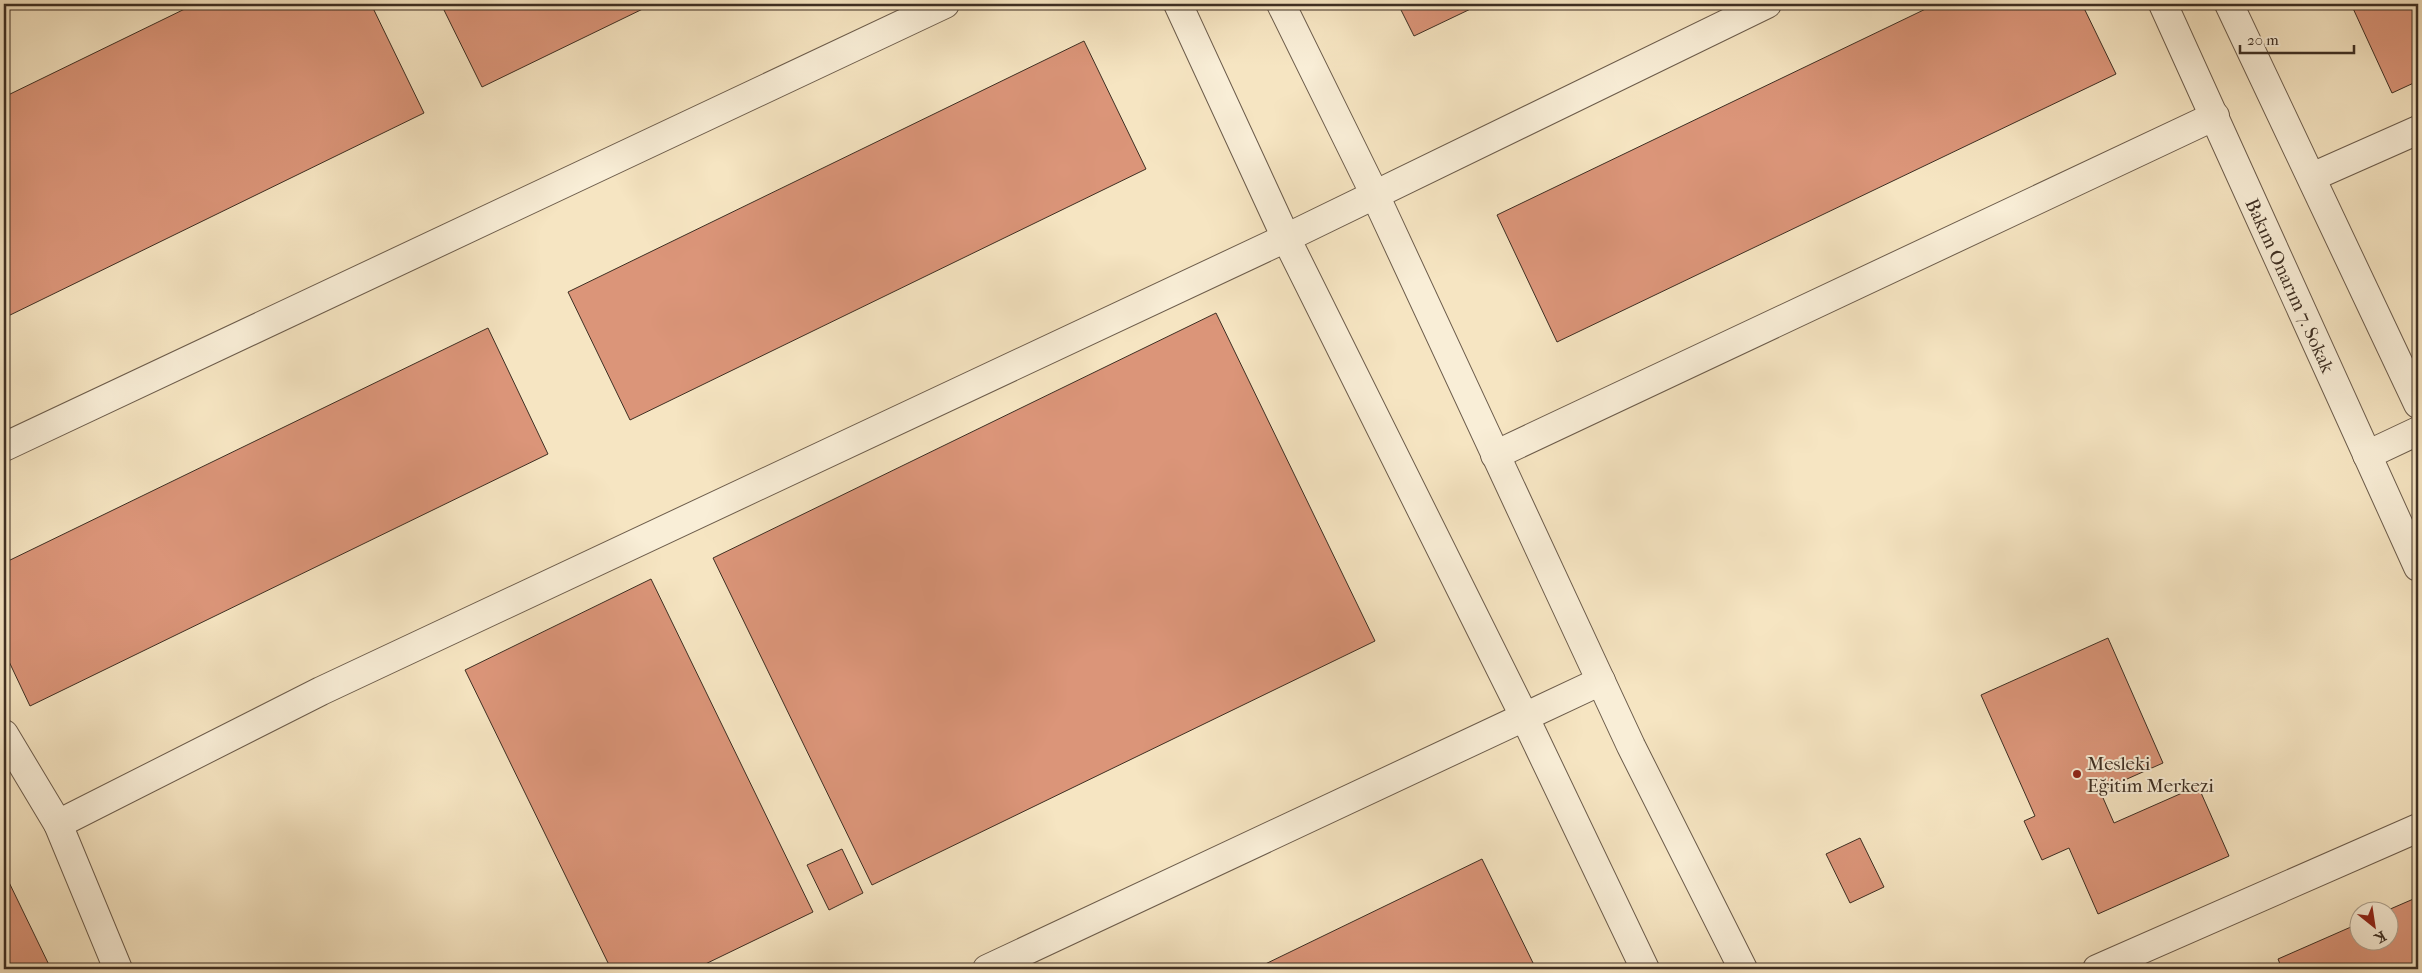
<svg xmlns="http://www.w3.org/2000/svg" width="2422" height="973" viewBox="0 0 2422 973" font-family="'IM FELL French Canon',serif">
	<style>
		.building { fill: #db9579; stroke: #3e2f23 }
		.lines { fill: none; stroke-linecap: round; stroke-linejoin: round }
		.minor-casing { stroke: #6c5c4b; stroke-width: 30 }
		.minor { stroke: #f9eed7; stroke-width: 28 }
		.poi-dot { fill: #8f2418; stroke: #f9eed7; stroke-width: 2 }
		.labels { text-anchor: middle; stroke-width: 4; stroke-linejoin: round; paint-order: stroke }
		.street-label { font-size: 19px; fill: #3e2f23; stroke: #f9eed7 }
		.poi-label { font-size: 19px; fill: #3e2f23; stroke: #f9eed7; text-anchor: start }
	</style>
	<rect width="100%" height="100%" fill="#f6e5c2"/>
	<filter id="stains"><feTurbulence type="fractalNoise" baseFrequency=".004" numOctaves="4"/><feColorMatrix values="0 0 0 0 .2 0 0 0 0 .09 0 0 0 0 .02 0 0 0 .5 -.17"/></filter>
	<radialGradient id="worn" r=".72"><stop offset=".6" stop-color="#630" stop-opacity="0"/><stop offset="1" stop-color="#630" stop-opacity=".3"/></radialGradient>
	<!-- building -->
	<path class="building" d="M195 4H371L424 113 4 318V97Z
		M441 4H653L482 87Z
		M1398 4H1481L1414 36Z
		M1936 4H2082L2116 74 1557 342 1497 215Z
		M2351 4H2418V81L2392 93Z
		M1084 41 1146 169 630 420 568 292Z
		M1216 313 1375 641 872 885 713 558Z
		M488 328 548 454 30 706 4 651V563Z
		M651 579 813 912 695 969H611L465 670Z
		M2108 638 2163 763 2100 791 2114 823 2198 786 2229 856 2098 914 2069 848 2042 860 2024 821 2035 816 1981 695Z
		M1860 838 1884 887 1850 903 1826 854Z
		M842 849 863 893 829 910 807 865Z
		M1482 859 1536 969H1255Z
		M4 872 51 969H4Z
		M2418 897V969H2282L2278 959 2360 923V940H2390L2388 910Z"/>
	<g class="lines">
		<!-- minor casing -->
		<g class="minor-casing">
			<g id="minor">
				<path d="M1178 4 1286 238 1525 718 1645 969"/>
				<path d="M1281 4 1375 195 1631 746 1743 969"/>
				<path id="s1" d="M2163 4 2418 567"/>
				<path d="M2229 4 2418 404"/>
				<path d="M2312 177 2418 130"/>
				<path d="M4 447 945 4"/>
				<path d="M1495 455 2215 116"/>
				<path d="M2367 455 2418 431"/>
				<path d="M4 734 58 824"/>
				<path d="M118 969 58 824 321 691 1286 238 1767 4"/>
				<path d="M987 969 1601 681"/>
				<path d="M2097 969 2418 828"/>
			</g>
		</g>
		<!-- minor -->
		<use href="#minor" class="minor"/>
	</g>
	<!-- markers -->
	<circle class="poi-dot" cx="2077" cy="774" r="5"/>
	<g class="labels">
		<!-- street labels -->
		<g class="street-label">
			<text dy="7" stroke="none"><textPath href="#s1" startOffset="309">Bakım Onarım 7. Sokak</textPath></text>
		</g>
		<!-- poi labels -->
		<g class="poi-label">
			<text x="2087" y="770">Mesleki<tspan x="2087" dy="22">Eğitim Merkezi</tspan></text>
		</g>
	</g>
	<!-- margin -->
	<rect width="2422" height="973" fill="none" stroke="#f6e5c2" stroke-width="20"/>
	<rect x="5" y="5" width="2412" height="963" fill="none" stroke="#3e2f23" stroke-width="2.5"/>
	<rect x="10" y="10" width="2402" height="953" fill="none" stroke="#3e2f23"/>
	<!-- north arrow -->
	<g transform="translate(2374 926) rotate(150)"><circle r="24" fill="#f9eed7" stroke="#aea28f"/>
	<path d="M0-4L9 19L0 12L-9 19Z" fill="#8f2418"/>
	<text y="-8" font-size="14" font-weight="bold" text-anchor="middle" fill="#3e2f23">K</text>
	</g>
	<!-- scale -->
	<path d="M2240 45v8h114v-8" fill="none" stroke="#3e2f23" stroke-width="2.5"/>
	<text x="2247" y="45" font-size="15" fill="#3e2f23" stroke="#f9eed7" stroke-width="4" paint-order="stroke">20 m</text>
	<rect width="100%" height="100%" filter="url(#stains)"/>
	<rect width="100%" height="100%" fill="url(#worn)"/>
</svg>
